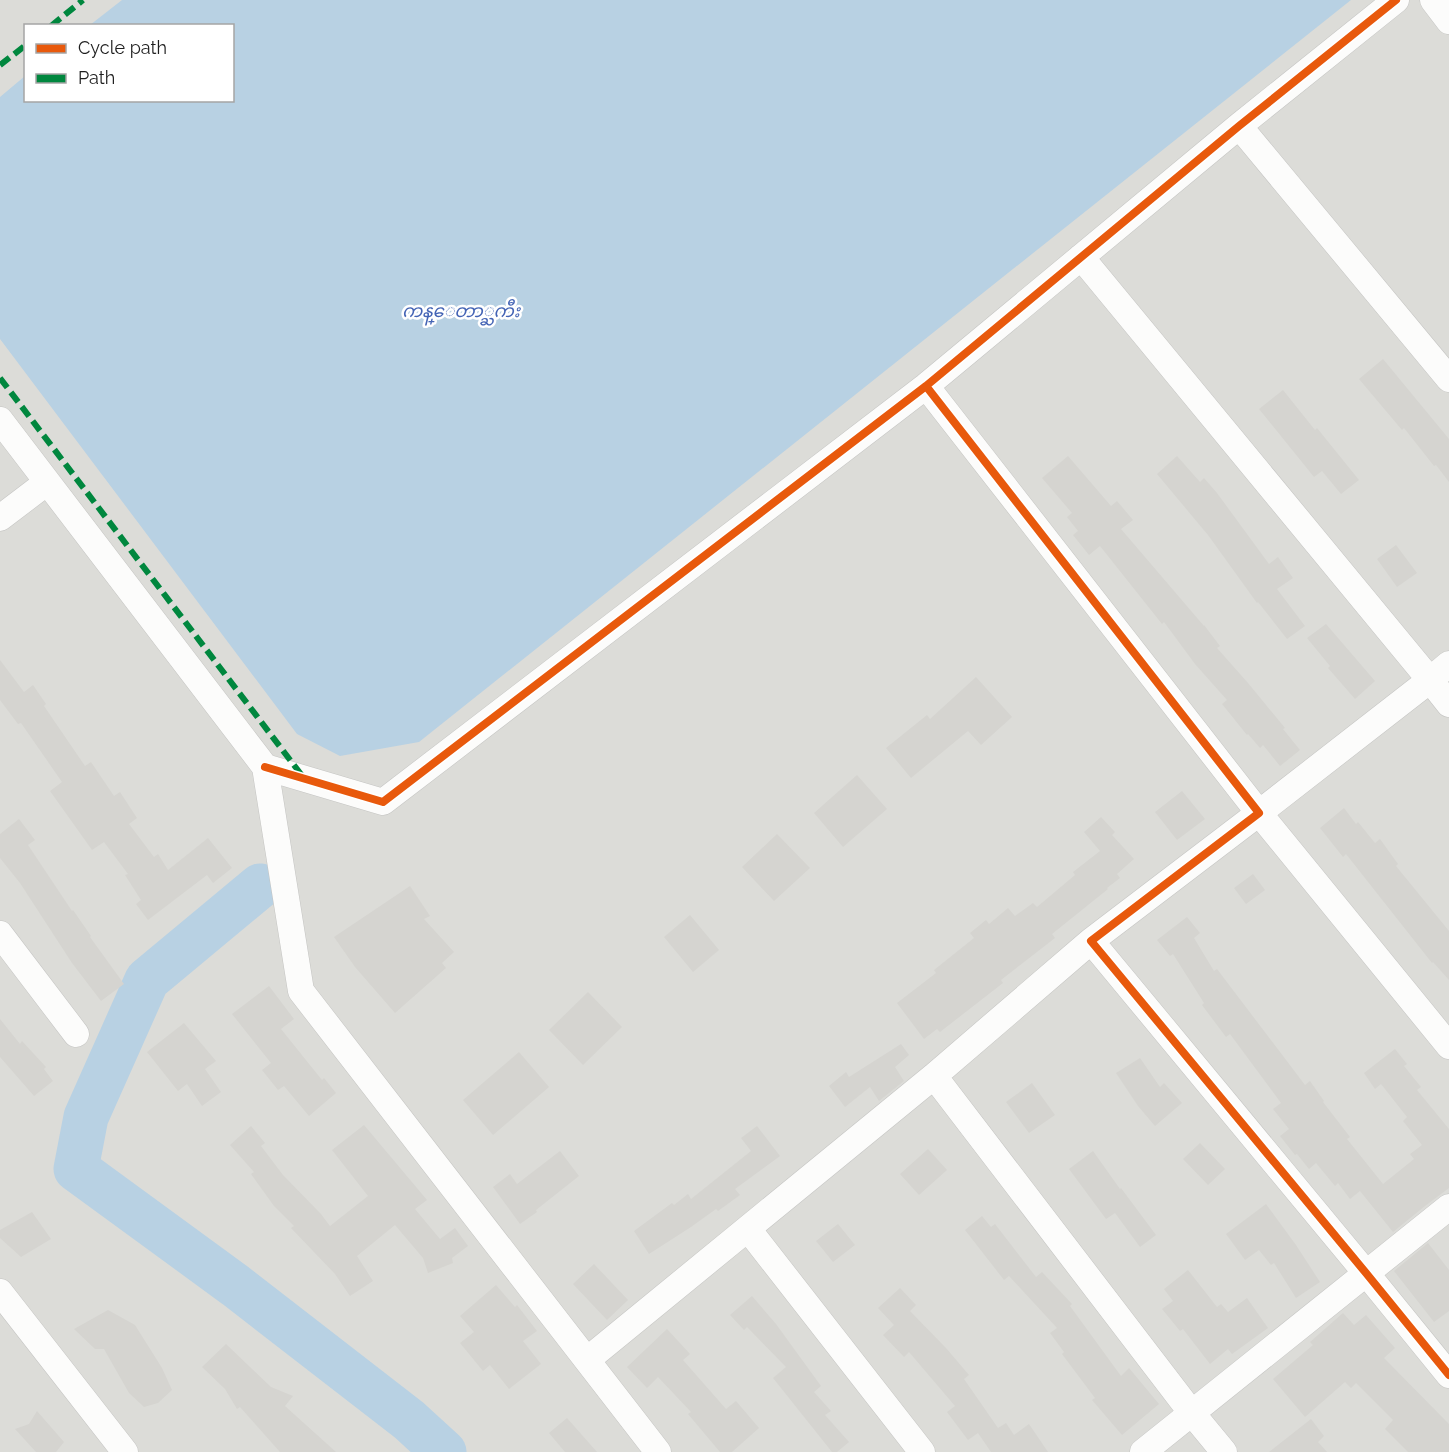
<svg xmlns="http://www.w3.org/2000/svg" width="1449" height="1452" viewBox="0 0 1449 1452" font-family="Raleway,'Noto Sans Myanmar',sans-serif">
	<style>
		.residential { fill: #dcdcd8; fill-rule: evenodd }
		.water { fill: #b8d1e3 }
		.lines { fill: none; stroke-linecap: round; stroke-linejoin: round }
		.river { stroke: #b8d1e3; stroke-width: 45 }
		.building { fill: #d5d4d0 }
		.minor-casing { stroke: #c5c5c3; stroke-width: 27 }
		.minor { stroke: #fcfcfb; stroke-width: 26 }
		.quiet { stroke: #00873e; stroke-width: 6; stroke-dasharray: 12 6; stroke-linecap: butt }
		.cycleway-casing { stroke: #fff; stroke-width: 11 }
		.cycleway { stroke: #e8590c; stroke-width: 8 }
		.labels { text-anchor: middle; stroke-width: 5; stroke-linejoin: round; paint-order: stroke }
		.water-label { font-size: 18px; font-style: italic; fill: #4464b5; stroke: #fff }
	</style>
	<rect width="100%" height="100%" fill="#edede7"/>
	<!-- residential -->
	<path class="residential" d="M0 0H1449V1452H0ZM26 26H232V100H26Z"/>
	<!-- water -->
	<path class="water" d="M122 0H1351L419 742 340 756 297 734 0 339V97L25 76 26 100H232V26L90 25Z"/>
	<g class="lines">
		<!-- river -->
		<path class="river" d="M260 886 147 980 86 1117 76 1169 236 1286 409 1420 444 1452"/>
	</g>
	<!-- building -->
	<path class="building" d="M1383 359 1449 439V482L1436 465 1434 466 1404 428 1402 430 1359 379Z
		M1283 390 1315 430 1317 428 1359 480 1341 494 1322 471 1314 477 1259 409Z
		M1068 456 1111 506 1117 501 1133 520 1121 529 1204 626V625L1220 646 1217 648 1248 683 1285 728 1283 729 1300 750 1280 766 1263 745 1260 748 1248 734 1247 735 1222 704 1227 700 1195 664 1164 622 1162 624 1100 546 1089 555 1073 535 1078 531 1067 517 1072 513 1042 478Z
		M1177 456 1200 482 1204 478 1217 493 1269 564 1278 557 1293 578 1277 589 1305 626 1287 639 1258 602 1257 603 1208 535 1157 474Z
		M1396 545 1417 573 1397 587 1377 559Z
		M1326 624 1375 681 1355 699 1328 668 1330 666 1307 638Z
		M0 660 24 692 33 685 46 704 44 706 85 766 91 762 114 796 120 792 137 818 129 824 154 857 158 854 168 870 208 838 232 868 213 883 207 875 148 920 136 904 141 900 125 875 128 874 104 842 92 850 50 791 62 782 21 723 18 724 0 700Z
		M976 677 1012 717 981 745 968 731 911 778 886 748 927 715 930 719Z
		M857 775 887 809 843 847 814 813Z
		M1182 791 1205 819 1177 840 1155 812Z
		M1344 808 1356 824 1358 822 1375 843 1380 839 1398 864 1396 866 1449 931V980L1433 962 1432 963 1346 854 1343 857 1320 828Z
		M1101 817 1115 832 1112 835 1134 859 1117 874 1120 878 1107 888 1108 889 1052 934 1055 938 1001 980 1003 983 940 1032 937 1029 924 1039 897 1003 936 973 934 970 974 938 970 933 986 920 989 924 1008 908 1015 916 1033 903 1037 907 1075 875 1073 872 1100 851 1084 832Z
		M19 819 35 840 28 845 72 911 73 910 91 936 90 937 124 984 101 1001 72 963 20 883 0 858V834Z
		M777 834 810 868 774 901 742 867Z
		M1253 874 1265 890 1246 904 1234 888Z
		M410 886 430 916 424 919 454 952 442 963 446 968 395 1013 355 967 334 937Z
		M690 915 719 950 693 972 664 937Z
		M1187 917 1200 933 1194 938 1214 971 1217 969 1305 1085 1310 1081 1324 1101 1323 1102 1350 1137 1347 1139 1383 1184 1414 1159 1410 1154 1422 1145 1403 1121 1407 1117 1381 1084 1375 1089 1364 1073 1395 1049 1407 1064 1404 1066 1421 1087 1417 1090 1449 1129V1188L1425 1206 1393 1232 1360 1191 1350 1199 1338 1183 1335 1186 1316 1163 1309 1169 1297 1154 1295 1155 1280 1136 1289 1129 1273 1109 1281 1103 1230 1034 1226 1037 1202 1005 1204 1003 1173 954 1170 956 1157 940Z
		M269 986 294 1019 281 1029 322 1080 324 1078 336 1093 309 1116 284 1086 278 1090 262 1070 271 1063 232 1014Z
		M588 992 622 1027 583 1065 549 1030Z
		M0 1019 20 1044 22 1041 46 1067 44 1069 53 1081 34 1096 0 1057Z
		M184 1023 216 1061 205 1069 221 1092 202 1106 187 1084 178 1091 147 1052Z
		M901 1044 909 1055 895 1067 904 1081 879 1101 870 1087 845 1107 829 1086 846 1072 849 1077Z
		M519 1052 549 1087 493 1135 463 1100Z
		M1140 1058 1160 1087 1164 1083 1182 1103 1155 1126 1138 1106 1116 1073Z
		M1032 1083 1055 1115 1029 1133 1006 1102Z
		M364 1125 427 1200 415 1209 440 1239 455 1228 468 1246 452 1258 453 1263 428 1273 423 1258 395 1225 357 1256 373 1281 350 1296 335 1274 291 1228 294 1226 274 1206 251 1174 254 1172 230 1145 251 1126 265 1143 261 1146 283 1175 321 1214 330 1226 368 1196 332 1150Z
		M757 1126 780 1156 735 1189 740 1195 718 1211 716 1209 691 1227 649 1254 634 1231 672 1203 674 1205 688 1194 691 1199 751 1151 741 1138Z
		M1200 1143 1225 1169 1208 1185 1183 1159Z
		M928 1149 947 1170 919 1195 900 1174Z
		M560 1151 579 1176 536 1210 537 1212 520 1224 493 1187 510 1174 517 1184Z
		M1093 1151 1120 1189 1121 1188 1156 1235 1140 1247 1115 1213 1106 1219 1069 1169Z
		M1266 1204 1296 1245 1320 1282 1296 1298 1274 1263 1271 1265 1259 1250 1245 1260 1226 1234Z
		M32 1212 51 1239 21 1257 0 1238V1230Z
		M982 1216 991 1227 995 1224 1036 1277 1042 1272 1072 1304 1070 1306 1121 1376 1129 1368 1159 1404 1122 1435 1092 1400 1095 1398 1062 1354 1064 1352 1050 1333 1057 1328 1009 1276 1004 1280 965 1230Z
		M838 1224 855 1245 833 1262 816 1241Z
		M1428 1243 1449 1270V1311L1434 1322 1394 1271Z
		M594 1264 628 1300 607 1320 573 1284Z
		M1188 1270 1217 1307 1221 1304 1228 1312 1247 1298 1268 1328 1232 1354 1228 1349 1210 1364 1183 1329 1180 1331 1162 1309 1173 1301 1164 1289Z
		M496 1285 515 1307 517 1305 537 1331 523 1341 541 1364 509 1389 490 1365 483 1371 460 1343 474 1332 460 1316Z
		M900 1288 916 1305 910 1311 946 1348 969 1375 964 1379 998 1428 1006 1423 1014 1435 1029 1424 1048 1452H991L978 1433 968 1440 947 1412 955 1406 909 1352 904 1357 883 1335 894 1325 878 1308Z
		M752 1296 776 1324 821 1386 814 1392 831 1411 825 1415 849 1442 837 1452H832L773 1378 786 1367 747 1327 744 1330 730 1315Z
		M108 1310 135 1325 162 1368 172 1390 158 1403 144 1407 129 1393 104 1349H95L74 1329Z
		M1343 1313 1354 1325 1366 1315 1395 1348 1384 1358 1449 1424V1452H1408L1385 1429 1393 1420 1356 1383 1351 1388 1345 1382 1305 1417 1273 1379 1313 1345 1310 1342Z
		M667 1329 690 1354 683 1360 726 1409 736 1401 759 1428 732 1452H720L688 1414 691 1412 658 1377 647 1388 627 1367Z
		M226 1344 271 1387 293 1396 285 1406 336 1452H280L240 1407 237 1409 225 1389 202 1367Z
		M37 1411 64 1442 56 1452H36L15 1429 29 1424Z
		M567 1418 597 1452H565L549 1433Z
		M1311 1419 1324 1436 1318 1442 1327 1452H1269Z"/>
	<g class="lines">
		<!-- minor casing -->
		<g class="minor-casing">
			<path id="minor" d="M1433 0 1449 21
				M1239 126 1449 379
				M1081 257 1430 680 1259 813 1449 1046
				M926 386 1259 813 1091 941 1366 1273 1449 1375
				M0 420 265 767 301 991 658 1452
				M0 518 46 483
				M1449 664 1430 680 1449 704
				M265 767 383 802 926 386 1239 126 1396 0
				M0 934 76 1034
				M934 1076 1191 1412 1224 1452
				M748 1229 922 1452
				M0 1292 125 1452
				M587 1360 934 1076 1091 941
				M1143 1452 1449 1207"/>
		</g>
		<!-- minor -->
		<use href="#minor" class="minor"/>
		<!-- quiet -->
		<path class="quiet" d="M51 26 83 0
			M0 65 26 45
			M0 378 303 777"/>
		<!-- cycleway casing -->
		<g class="cycleway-casing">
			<path id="cycleway" d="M926 386 1259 813 1091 941 1366 1273 1449 1375
				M265 767 383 802 926 386 1239 126 1396 0"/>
		</g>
		<!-- cycleway -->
		<use href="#cycleway" class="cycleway"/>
	</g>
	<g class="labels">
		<!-- water labels -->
		<g class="water-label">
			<text x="461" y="317">ကန္ေတာ္ႀကီး</text>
		</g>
	</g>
	<!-- legend -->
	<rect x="24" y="24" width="210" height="78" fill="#ffffff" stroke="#a5a5a5" stroke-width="1.5"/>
	<rect x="36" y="44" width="30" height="9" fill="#e8590c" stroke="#a5a5a5" stroke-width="1.5"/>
	<text x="78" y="54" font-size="18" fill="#1e1e1e">Cycle path</text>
	<rect x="36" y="74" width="30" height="9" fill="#00873e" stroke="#a5a5a5" stroke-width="1.5"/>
	<text x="78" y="84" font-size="18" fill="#1e1e1e">Path</text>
</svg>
